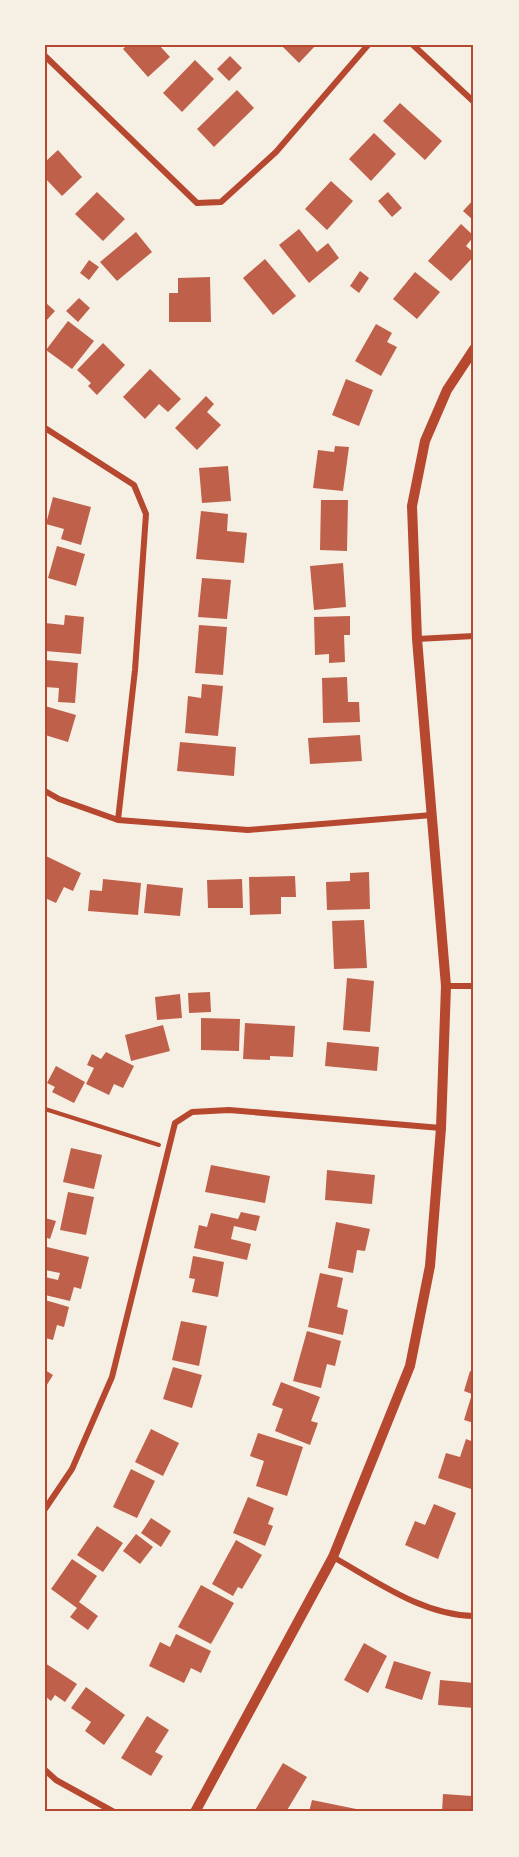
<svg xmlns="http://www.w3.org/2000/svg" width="519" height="1857" viewBox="0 0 519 1857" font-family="Cabin,sans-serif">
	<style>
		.building { fill: #bf614a }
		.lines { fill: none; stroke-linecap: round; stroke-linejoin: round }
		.path { stroke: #b5482f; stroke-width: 4 }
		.minor { stroke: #b5482f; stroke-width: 6 }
		.tertiary { stroke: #b5482f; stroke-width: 10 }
		.neatline { fill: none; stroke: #b5482f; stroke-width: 2 }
	</style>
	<rect width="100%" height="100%" fill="#f6efe4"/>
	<!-- building -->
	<path class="building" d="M127 45H159L170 57 148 77 123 49Z
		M281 45H316L299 63Z
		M230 56 242 68 229 81 217 69Z
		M195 60 214 79 182 112 163 93Z
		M237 90 254 108 214 147 197 129Z
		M400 103 442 141 425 160 383 121Z
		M374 133 396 154 371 181 349 159Z
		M58 150 82 177 62 196 45 178V162Z
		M331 181 353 201 327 230 305 209Z
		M97 192 125 219 103 241 75 214Z
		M388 192 402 208 392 217 378 201Z
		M474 199V221L463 211Z
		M461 224 474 236 466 246 474 253V256L451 281 428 261Z
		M299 229 317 252 328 243 339 258 309 283 279 245Z
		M136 232 152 252 117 281 100 262Z
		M265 259 296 296 273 315 243 278Z
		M89 260 99 267 89 280 80 273Z
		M360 271 369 278 359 293 350 286Z
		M415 272 440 292 417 319 393 299Z
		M210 277 211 322H169V293H178V278Z
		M79 298 90 308 78 322 66 311Z
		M45 302 55 311 45 322Z
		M68 321 94 341 72 369 46 350Z
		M376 324 392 333 387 342 397 347 381 376 355 361Z
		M103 343 125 365 97 395 88 386 91 383 77 370Z
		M150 369 181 399 168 412 159 404 145 419 123 397Z
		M346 379 373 390 359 426 332 415Z
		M206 396 214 404 207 412 221 425 197 450 175 428Z
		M335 446 349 447 343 491 313 488 318 450 334 452Z
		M228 466 231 501 202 503 199 468Z
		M53 497 91 507 81 545 61 539 64 529 46 524Z
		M321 500H348L347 551 320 550Z
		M201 511 228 514 227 531 247 533 244 563 196 559Z
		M57 546 85 554 76 586 48 578Z
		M343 563 346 607 314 610 310 566Z
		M202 578 231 580 227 619 198 617Z
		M65 615 84 617 81 654 45 651V623L64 625Z
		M350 616V635H344L345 662 329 663V654L315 655 314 617Z
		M199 625 227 627 223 675 195 673Z
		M45 660 78 663 75 703 58 702 59 688 45 687Z
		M347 677 348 702H359L360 722 323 723 322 678Z
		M202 684 223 686 218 736 185 733 188 696 201 698Z
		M45 706 76 715 68 742 45 735Z
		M360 735 362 761 310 764 308 738Z
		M180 742 236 747 234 776 177 771Z
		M46 856 81 873 73 891 64 887 56 903 45 898Z
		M369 872 370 909 327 910 326 882 350 881V873Z
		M295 876 296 897H281V914L250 915 249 877Z
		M103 879 141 883 138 915 88 911 90 890 102 891Z
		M242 879 243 908H208L207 880Z
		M147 884 183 888 180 916 144 913Z
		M364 920 367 968 334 969 332 921Z
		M347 978 374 981 370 1032 343 1030Z
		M210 992 211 1012 189 1013 188 993Z
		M180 994 182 1018 157 1020 155 997Z
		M201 1018 240 1019 239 1051 201 1050Z
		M245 1023 295 1026 293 1057 270 1056V1060L243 1059Z
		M163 1025 170 1051 131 1061 125 1035Z
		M327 1042 379 1047 377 1071 325 1066Z
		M106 1052 134 1066 123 1088 114 1084 109 1095 86 1084 94 1068 87 1065 92 1054 101 1059Z
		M56 1066 85 1082 74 1103 52 1092 55 1087 47 1083Z
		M71 1148 102 1155 94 1189 63 1182Z
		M211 1165 270 1176 265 1203 205 1192Z
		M327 1170 375 1175 372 1204 325 1200Z
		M68 1192 94 1197 86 1235 60 1230Z
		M241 1212 260 1216 256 1231 234 1226 231 1239 251 1244 247 1260 194 1248 199 1225 207 1227 211 1213 238 1219Z
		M45 1218 56 1221 50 1239 45 1237Z
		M336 1222 370 1229 365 1251 357 1250 353 1273 328 1268Z
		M47 1247 89 1257 81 1289 74 1287 70 1301 45 1295V1277L58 1280 60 1273 45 1270Z
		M193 1256 224 1262 218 1297 192 1292 195 1279 189 1278Z
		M320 1273 343 1278 337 1307 348 1310 343 1335 308 1327Z
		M45 1300 69 1307 64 1327 57 1325 53 1340 45 1338Z
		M181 1321 207 1326 199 1366 172 1360Z
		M307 1331 341 1341 335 1366 327 1364 321 1388 293 1381Z
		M173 1367 202 1375 192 1408 163 1399Z
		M45 1370 53 1375 45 1388Z
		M470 1371 474 1372V1423L464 1420 472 1394 464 1391Z
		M281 1382 320 1397 311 1421 318 1423 310 1445 275 1431 283 1409 272 1405Z
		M151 1429 179 1443 163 1476 135 1462Z
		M258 1433 303 1447 287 1496 256 1486 264 1461 250 1456Z
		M466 1439 474 1442V1480L471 1489 438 1478 446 1453 460 1457Z
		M131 1469 155 1481 137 1518 113 1507Z
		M248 1497 274 1508 268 1524 273 1526 265 1546 233 1533Z
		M434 1504 456 1513 438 1559 405 1545 415 1521 425 1525Z
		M151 1518 171 1531 161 1547 141 1533Z
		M97 1526 123 1543 103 1572 77 1555Z
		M136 1534 153 1547 140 1564 123 1551Z
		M236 1540 262 1555 242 1589 238 1587 233 1596 212 1584Z
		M72 1559 97 1576 79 1602 98 1616 88 1630 70 1617 77 1608 51 1589Z
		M201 1585 234 1603 211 1644 178 1627Z
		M176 1634 211 1651 201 1673 191 1668 184 1683 149 1666 160 1642 170 1647Z
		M364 1643 387 1656 368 1693 344 1680Z
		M394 1661 431 1672 422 1700 385 1688Z
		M45 1663 77 1684 65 1702 55 1695 51 1701 45 1696Z
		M440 1680 474 1683V1708L438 1705Z
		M86 1687 125 1715 104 1745 85 1731 91 1722 71 1708Z
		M147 1716 169 1730 155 1752 163 1756 151 1776 121 1758Z
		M283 1763 307 1777 286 1812H254Z
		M443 1794 472 1796 471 1812H442Z
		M312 1800 366 1811V1812H309Z"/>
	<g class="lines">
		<!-- path -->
		<path class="path" d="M45 1109 159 1145"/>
		<!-- minor -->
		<path class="minor" d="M413 45 474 102
			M45 56 197 203 221 202 276 152 368 45
			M45 428 134 485 146 514 135 670 118 820
			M417 639 474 636
			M45 791 59 799 118 820 248 830 432 815
			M446 986H474
			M45 1509 72 1469 112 1377 175 1123 192 1112 229 1110 441 1128
			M333 1557C376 1581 422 1615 474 1616
			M45 1770 56 1780 114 1812"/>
		<!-- tertiary -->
		<path class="tertiary" d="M195 1812 333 1557 410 1366 430 1266 441 1128 446 986 417 639 412 506 425 441 447 390 474 349"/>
	</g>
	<!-- border -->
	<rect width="519" height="1857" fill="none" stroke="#f6efe4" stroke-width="93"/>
	<rect x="46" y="46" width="426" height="1764" class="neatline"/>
</svg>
